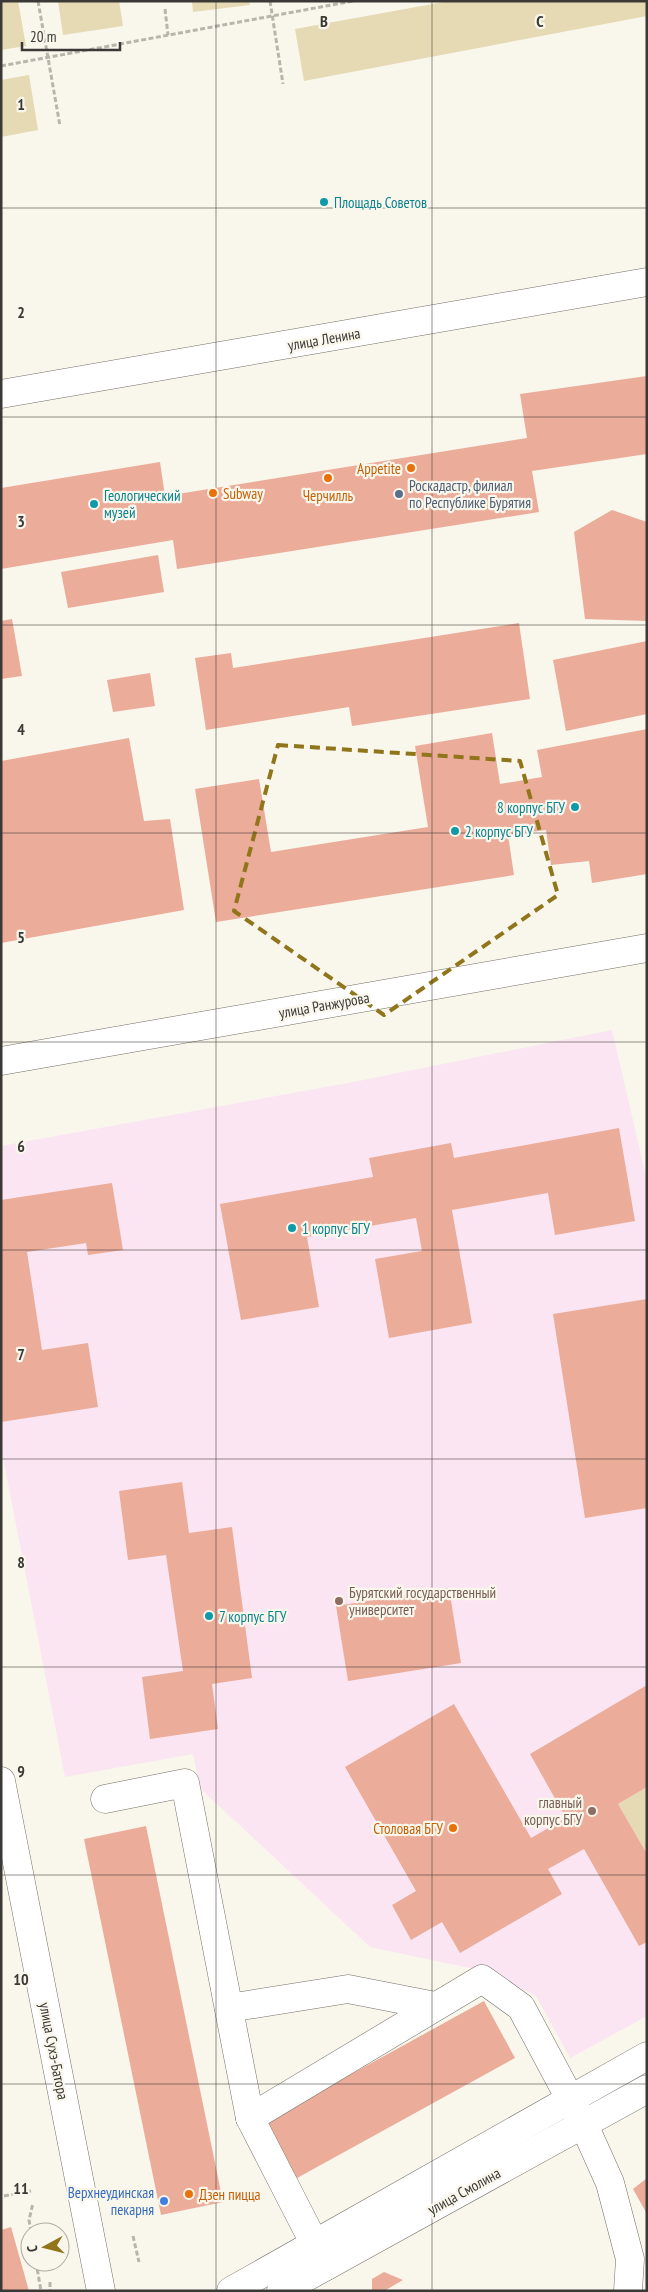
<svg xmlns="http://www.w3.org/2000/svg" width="648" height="2292" font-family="'PT Sans Narrow',sans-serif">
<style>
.education{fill:#fbe5f2}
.green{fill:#e6dab4}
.building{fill:#ebac9a}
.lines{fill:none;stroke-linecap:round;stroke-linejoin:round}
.minor-casing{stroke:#737067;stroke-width:29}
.major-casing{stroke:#737067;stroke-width:29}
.path{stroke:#b8b5ad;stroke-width:3;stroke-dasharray:5 2.5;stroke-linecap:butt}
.minor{stroke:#fff;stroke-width:28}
.major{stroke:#fff;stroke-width:28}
.marked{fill:none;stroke:#91751b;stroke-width:4;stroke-dasharray:10 6;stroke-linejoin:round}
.grid{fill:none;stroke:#3a3935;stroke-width:1;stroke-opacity:0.55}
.culture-dot{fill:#0f9aa8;stroke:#f9f6ec;stroke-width:2}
.food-dot{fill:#e8710a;stroke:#f9f6ec;stroke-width:2}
.service-dot{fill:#5c6f8a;stroke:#f9f6ec;stroke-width:2}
.education-dot{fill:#8d6e63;stroke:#f9f6ec;stroke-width:2}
.shop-dot{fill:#3f7fe0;stroke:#f9f6ec;stroke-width:2}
.labels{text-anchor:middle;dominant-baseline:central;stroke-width:4.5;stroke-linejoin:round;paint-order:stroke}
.culture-label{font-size:15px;fill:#0d838f;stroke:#f9f6ec;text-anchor:start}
.street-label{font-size:15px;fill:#3a3935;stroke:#f9f6ec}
.food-label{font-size:15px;fill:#c56008;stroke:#f9f6ec;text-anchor:end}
.service-label{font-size:15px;fill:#4e5e75;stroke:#f9f6ec;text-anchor:start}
.education-label{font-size:15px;fill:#785e54;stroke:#f9f6ec;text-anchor:start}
.shop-label{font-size:15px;fill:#366cbe;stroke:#f9f6ec;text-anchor:end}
.grid-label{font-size:16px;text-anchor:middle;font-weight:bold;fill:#3a3935;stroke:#f9f6ec;stroke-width:4.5;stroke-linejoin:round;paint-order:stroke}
</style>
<rect width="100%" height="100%" fill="#f9f6ec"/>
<polygon class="education" points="612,1030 647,1181 647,2016 570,2058 536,1996 493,1973 370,1947 200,1788 193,1754 65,1777 1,1447 1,1146 348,1083"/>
<g class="green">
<polygon points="1,1 18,1 26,46 1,50"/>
<polygon points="58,1 119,1 123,26 63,35"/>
<polygon points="192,1 249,1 250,5 193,12"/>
<polygon points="449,1 647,1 647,16 304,81 295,29"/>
<polygon points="29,75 38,130 1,137 1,80"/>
<polygon points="647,1787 647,1854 618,1804"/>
</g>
<g class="building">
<polygon points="647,376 647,454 532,471 539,512 177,569 173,540 1,569 1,488 160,462 165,496 527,438 520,394"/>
<polygon points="612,510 647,522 647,621 585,619 574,532"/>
<polygon points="158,555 164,592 68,608 61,572"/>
<polygon points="12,619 22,676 1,679 1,621"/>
<polygon points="519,623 530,699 352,726 349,707 206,730 195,658 231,653 233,668"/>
<polygon points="647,641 647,714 566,731 553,660"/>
<polygon points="150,673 155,706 113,712 107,680"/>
<polygon points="647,729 647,874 592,883 589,861 551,865 546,830 508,835 514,875 216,922 195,789 259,779 271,852 428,827 415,746 492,733 500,784 542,777 537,750"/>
<polygon points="129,738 144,821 170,819 184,910 1,943 1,761"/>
<polygon points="619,1128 635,1221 555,1235 548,1193 452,1210 472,1323 389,1338 375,1259 422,1251 416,1218 307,1237 319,1307 241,1320 220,1204 373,1177 369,1158 451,1143 454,1158"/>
<polygon points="112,1183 123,1250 88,1255 86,1243 27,1252 42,1350 88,1343 98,1407 1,1422 1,1200"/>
<polygon points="647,1299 647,1508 585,1518 553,1314"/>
<polygon points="182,1482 189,1533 232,1527 252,1678 212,1684 218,1729 150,1739 142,1677 183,1671 166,1555 128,1560 119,1491"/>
<polygon points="449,1588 461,1663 348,1681 336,1606"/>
<polygon points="647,1685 647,1787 618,1804 647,1854 647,1942 639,1946 584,1849 548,1869 562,1894 460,1953 442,1922 411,1940 392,1905 416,1891 345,1767 454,1704 531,1838 566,1818 530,1754"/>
<polygon points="146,1826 223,2202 161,2215 84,1839"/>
<polygon points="484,2001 515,2058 288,2183 257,2126"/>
<polygon points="647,2178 647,2214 633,2189"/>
<polygon points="11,2227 29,2291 1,2291 1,2230"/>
<polygon points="384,2272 403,2280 384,2291 372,2291 372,2279"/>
</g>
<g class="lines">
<defs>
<g id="minor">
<polyline points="1,394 647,282"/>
<polyline points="1,1061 647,948"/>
<polyline points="1,1781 101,2291"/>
<polyline points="105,1799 185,1783 250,2118 482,1979 521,2007 584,2125 610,2183 630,2259 628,2291"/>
<polyline points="229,2008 348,1989 435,2006"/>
<polyline points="250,2118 326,2266"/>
</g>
<g id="major">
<polyline points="231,2291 647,2056"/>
<polyline points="281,2291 647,2089"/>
</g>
</defs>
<use href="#minor" class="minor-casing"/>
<use href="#major" class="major-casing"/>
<g class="path">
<polyline points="38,1 60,126"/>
<polyline points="270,1 283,84"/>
<polyline points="165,9 168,35"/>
<polyline points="1,66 353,1"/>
<polyline points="4,2196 31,2191"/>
<polyline points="41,2226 42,2232"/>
<polyline points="31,2232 29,2220 33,2203"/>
<polyline points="133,2236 139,2262"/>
<polyline points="36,2262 41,2291"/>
<polyline points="50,2282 50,2291"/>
</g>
<use href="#minor" class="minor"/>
<use href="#major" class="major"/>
</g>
<path class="marked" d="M278,745L520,761L558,895L384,1015L234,911Z"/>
<path class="grid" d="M216,1V2291M432,1V2291M1,208H647M1,417H647M1,625H647M1,833H647M1,1042H647M1,1250H647M1,1459H647M1,1667H647M1,1875H647M1,2084H647"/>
<g class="culture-dot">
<circle cx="324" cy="202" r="5"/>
<circle cx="94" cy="504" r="5"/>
<circle cx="575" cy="807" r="5"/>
<circle cx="455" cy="831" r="5"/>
<circle cx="292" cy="1228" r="5"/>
<circle cx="209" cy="1616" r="5"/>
</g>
<g class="food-dot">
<circle cx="411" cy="468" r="5"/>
<circle cx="328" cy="478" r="5"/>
<circle cx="213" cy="493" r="5"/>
<circle cx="453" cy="1828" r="5"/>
<circle cx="189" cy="2194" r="5"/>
</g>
<circle class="service-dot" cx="399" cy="494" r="5"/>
<g class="education-dot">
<circle cx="339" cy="1601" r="5"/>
<circle cx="592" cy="1811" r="5"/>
</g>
<circle class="shop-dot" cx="164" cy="2201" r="5"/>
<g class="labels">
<g class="culture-label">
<text x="334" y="202">Площадь Советов</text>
<text x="104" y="495">Геологический<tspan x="104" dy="17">музей</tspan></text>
<text x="565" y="807" text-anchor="end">8 корпус БГУ</text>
<text x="465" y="831">2 корпус БГУ</text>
<text x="302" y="1228">1 корпус БГУ</text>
<text x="219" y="1616">7 корпус БГУ</text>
</g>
<g class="street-label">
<text transform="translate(324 339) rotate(-10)">улица Ленина</text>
<text transform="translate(324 1005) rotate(-10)">улица Ранжурова</text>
<text transform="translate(54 2051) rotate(79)">улица Сухэ-Батора</text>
<text transform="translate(464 2191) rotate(-29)">улица Смолина</text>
</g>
<g class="food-label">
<text x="401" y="468">Appetite</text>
<text x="223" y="493" text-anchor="start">Subway</text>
<text x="328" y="495" text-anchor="middle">Черчилль</text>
<text x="443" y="1828">Столовая БГУ</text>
<text x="199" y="2194" text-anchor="start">Дзен пицца</text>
</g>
<g class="service-label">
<text x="409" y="485">Роскадастр, филиал<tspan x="409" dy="17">по Республике Бурятия</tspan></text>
</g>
<g class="education-label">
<text x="349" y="1592">Бурятский государственный<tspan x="349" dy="17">университет</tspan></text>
<text x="582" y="1802" text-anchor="end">главный<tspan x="582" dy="17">корпус БГУ</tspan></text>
</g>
<g class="shop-label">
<text x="154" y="2192">Верхнеудинская<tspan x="154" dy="17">пекарня</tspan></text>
</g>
</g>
<g class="grid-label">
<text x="324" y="27">B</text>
<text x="540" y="27">C</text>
<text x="21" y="110">1</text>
<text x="21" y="318">2</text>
<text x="21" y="527">3</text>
<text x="21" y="735">4</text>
<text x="21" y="943">5</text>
<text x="21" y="1152">6</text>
<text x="21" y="1360">7</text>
<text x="21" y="1568">8</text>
<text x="21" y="1777">9</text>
<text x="21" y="1985">10</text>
<text x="21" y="2194">11</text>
</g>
<rect width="648" height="2292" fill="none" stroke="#3a3935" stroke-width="5"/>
<g transform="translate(45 2247) rotate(263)"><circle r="24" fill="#f9f6ec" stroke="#adaaa3"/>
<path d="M0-4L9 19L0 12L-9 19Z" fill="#91751b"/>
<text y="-8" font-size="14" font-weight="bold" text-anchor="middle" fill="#3a3935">С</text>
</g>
<path d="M22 42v8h98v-8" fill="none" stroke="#3a3935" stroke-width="2.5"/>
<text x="30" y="42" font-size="15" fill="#3a3935" stroke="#f9f6ec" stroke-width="4" paint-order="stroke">20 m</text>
</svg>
